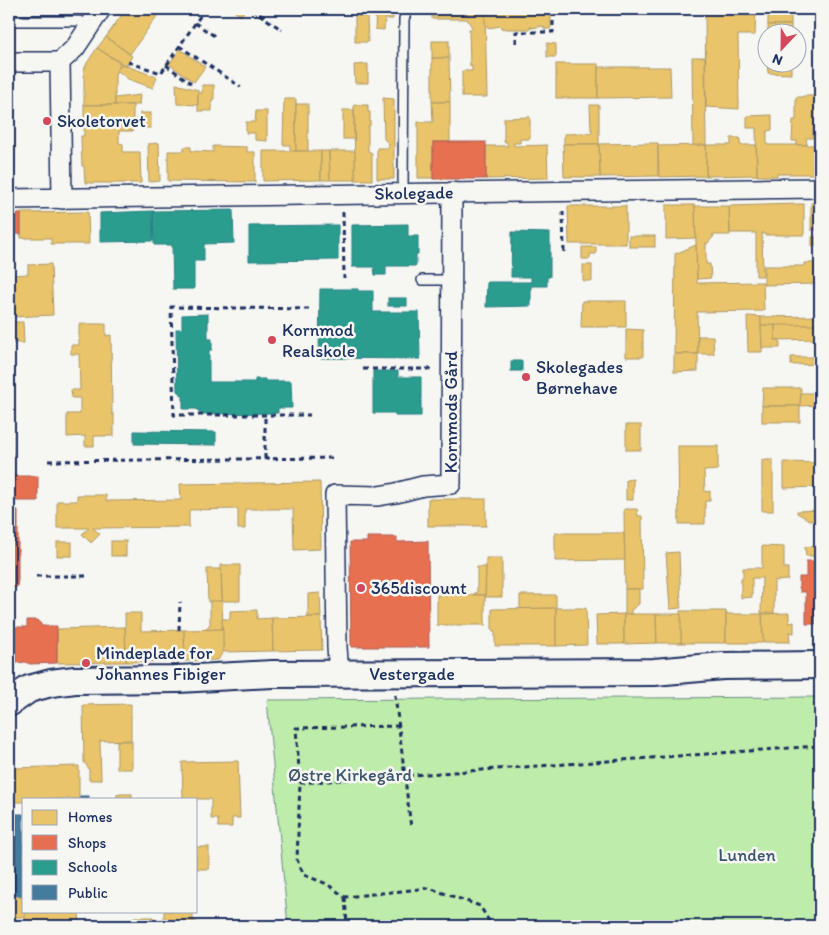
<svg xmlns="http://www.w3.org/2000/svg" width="829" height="935" font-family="Itim,sans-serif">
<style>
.green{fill:#beecaa;stroke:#6c8e84}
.homes{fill:#e9c46a;stroke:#ab9766}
.shops{fill:#e76f51;stroke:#aa5c55}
.schools{fill:#2a9d8f;stroke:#267c80}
.public{fill:#457b9d;stroke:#38648a}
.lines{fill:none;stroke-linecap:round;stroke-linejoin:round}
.lane-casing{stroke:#1b2f5e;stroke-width:12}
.street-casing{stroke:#1b2f5e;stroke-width:22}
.secondary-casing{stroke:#1b2f5e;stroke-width:30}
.path{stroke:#1b2f5e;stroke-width:3;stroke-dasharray:5 4;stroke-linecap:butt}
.lane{stroke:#f6f6f2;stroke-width:9}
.street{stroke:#f6f6f2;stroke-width:19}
.secondary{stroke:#f6f6f2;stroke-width:26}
.poi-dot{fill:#d1495b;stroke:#f6f6f2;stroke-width:2}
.labels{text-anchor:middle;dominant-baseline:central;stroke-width:5;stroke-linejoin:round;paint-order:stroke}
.poi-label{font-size:18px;fill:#1b2f5e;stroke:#f6f6f2;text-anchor:start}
.street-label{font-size:18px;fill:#1b2f5e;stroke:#f6f6f2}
.park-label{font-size:18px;fill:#3c556d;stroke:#f6f6f2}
</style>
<rect width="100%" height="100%" fill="#f6f6f2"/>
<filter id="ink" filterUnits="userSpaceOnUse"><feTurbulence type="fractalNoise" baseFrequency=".02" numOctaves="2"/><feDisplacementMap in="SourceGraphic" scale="10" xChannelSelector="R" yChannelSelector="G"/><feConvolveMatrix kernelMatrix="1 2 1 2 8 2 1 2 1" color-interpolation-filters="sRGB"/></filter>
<g filter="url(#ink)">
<polygon class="green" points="820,697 820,926 288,926 267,700"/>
<g class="homes">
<polygon points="126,9 162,9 130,54 106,37"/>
<polygon points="231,9 245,9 241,16"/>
<polygon points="376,9 393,9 393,19 385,19 384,30 375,29"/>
<polygon points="432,9 485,9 487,97 462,97 462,71 472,71 472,65 470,66 469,29 473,29 467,19 432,19"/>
<polygon points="485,9 551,9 551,27 550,29 544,29 544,26 531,28 531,26 530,29 507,29 501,28 501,26 488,28 488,26 485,26"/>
<polygon points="705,9 756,9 755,35 738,35 739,109 706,107"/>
<rect x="768" y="9" width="23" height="16"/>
<polygon points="355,16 367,16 368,42 355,42"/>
<rect x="768" y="25" width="23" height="7"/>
<polygon points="106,37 132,56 126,66 97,48"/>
<rect x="432" y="41" width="17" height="17"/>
<polygon points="547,43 556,44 556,57 547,57"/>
<polygon points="97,48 121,64 115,74 115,105 84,105 84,70 87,63"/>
<polygon points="180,49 205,67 194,82 169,64"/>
<polygon points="692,57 705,57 706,145 693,146"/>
<polygon points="432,58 449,58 450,102 432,102"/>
<polygon points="767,62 791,62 791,74 768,73"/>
<polygon points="121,64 157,77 153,88 128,79 117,70"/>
<polygon points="368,64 368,83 355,83 354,65"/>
<rect x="556" y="64" width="42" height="34"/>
<polygon points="598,67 670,67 671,97 598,98"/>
<polygon points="176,84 198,90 198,105 177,104"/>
<polygon points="202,85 214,85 214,99 212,99 212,111 198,111 198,93 202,93"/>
<polygon points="140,95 139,105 115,105 115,98"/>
<polygon points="803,96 820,96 820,129 813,128 813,138 806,138 807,145 797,145 797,141 792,141 793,120 796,120 796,97 803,97"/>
<polygon points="383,98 394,99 394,179 377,179 377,148 388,148 389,144 384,139"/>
<polygon points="284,99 296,99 296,151 290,151 290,145 283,145"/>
<polygon points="432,102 450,102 450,142 433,142 433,178 418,178 418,122 433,122"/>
<rect x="296" y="104" width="12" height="47"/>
<polygon points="84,105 133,105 133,131 119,131 119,143 123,144 123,152 140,152 141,183 85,183 84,166 82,166 81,136 84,136"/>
<polygon points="354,105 368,105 368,112 370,112 370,126 368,126 368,151 372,153 372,180 355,180"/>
<polygon points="590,105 599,105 599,144 564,144 564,134 592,133 592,130 591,130"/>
<rect x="343" y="110" width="11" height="29"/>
<polygon points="256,111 267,111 267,141 255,140 255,133 246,133 246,122 255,122"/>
<rect x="140" y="113" width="11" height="15"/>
<polygon points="772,115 772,130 767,131 767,145 820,145 820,174 777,174 777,176 757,176 756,128 747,128 747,116"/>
<polygon points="530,117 530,139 520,139 520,143 514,143 514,146 547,145 548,178 486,179 486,146 508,146 506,141 504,142 504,118"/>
<polygon points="731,138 740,138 740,145 756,145 757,175 706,176 706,145 731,145"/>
<polygon points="159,143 160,181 149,182 148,144"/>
<polygon points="654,143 658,143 658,176 600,177 599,144"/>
<polygon points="563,144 599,144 600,177 564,177"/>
<polygon points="706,145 706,176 659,177 658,146"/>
<polygon points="213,146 247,147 247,152 255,152 255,182 168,181 168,151 184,151 184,147 191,147 191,151 213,152"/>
<polygon points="263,151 321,151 321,180 263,181"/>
<polygon points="321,151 329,151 330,180 321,180"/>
<polygon points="329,151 355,151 355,180 330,180"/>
<rect x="811" y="203" width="9" height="27"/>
<polygon points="798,204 804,204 804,235 764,235 764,233 762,233 763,276 756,276 756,233 730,233 729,206"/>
<polygon points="666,205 695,205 696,238 666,239"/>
<polygon points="568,206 626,206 626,244 569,244"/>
<polygon points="695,206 729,206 730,235 712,235 714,236 707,244 706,243 706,264 710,264 711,278 697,279"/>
<polygon points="88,212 89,244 51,244 51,238 21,238 21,213"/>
<rect x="629" y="236" width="26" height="11"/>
<rect x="812" y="237" width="8" height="9"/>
<polygon points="696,245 697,283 763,282 764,311 697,312 698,354 674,354 675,254"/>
<polygon points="582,247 596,247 596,254 590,254 590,259 582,259"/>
<polygon points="9,253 12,253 13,275 28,274 28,265 51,264 53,315 12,317 12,322 23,322 24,343 12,343 13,453 9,453"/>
<polygon points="804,263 816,263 816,284 764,285 764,266 804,266"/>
<rect x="583" y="265" width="9" height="16"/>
<polygon points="582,301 626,301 626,327 581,327"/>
<polygon points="747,316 761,317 762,352 748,352"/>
<polygon points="820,316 820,325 761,326 761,317"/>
<polygon points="79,324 106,324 106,336 111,335 112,414 114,414 114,436 94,436 94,446 85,446 85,436 67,437 67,414 80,414 80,398 72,398 71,390 80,390 79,354 71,354 71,345 79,345"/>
<polygon points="775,325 820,325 820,339 775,340"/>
<polygon points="775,325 775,340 780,340 780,348 762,348 761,326"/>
<polygon points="626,329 643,330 643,357 626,357"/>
<polygon points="698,336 713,336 714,354 698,354"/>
<polygon points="674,354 698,354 698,371 674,372"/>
<polygon points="791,357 820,357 820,364 791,365"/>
<polygon points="763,388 801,388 800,406 762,406"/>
<polygon points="801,393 820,393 820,405 800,406"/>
<rect x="762" y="406" width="38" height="16"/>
<rect x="626" y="425" width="15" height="25"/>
<polygon points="678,446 718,446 718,470 704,471 705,492 710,491 710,501 705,501 705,524 679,524"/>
<rect x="762" y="460" width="11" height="51"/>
<polygon points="784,462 820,463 820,487 784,488"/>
<polygon points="633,479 633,500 626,500 626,480"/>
<polygon points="320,482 321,549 294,550 293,509 245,509 245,529 238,529 238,509 189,510 189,527 93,528 100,534 91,543 82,534 89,528 57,528 57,501 77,501 77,495 106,495 106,501 181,500 180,484"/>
<rect x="428" y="499" width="58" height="27"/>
<polygon points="624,509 637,509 638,516 642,516 643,589 625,589"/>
<polygon points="820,510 820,521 811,521 797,513 797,511"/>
<polygon points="555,533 624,533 625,560 555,561"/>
<rect x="111" y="541" width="15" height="15"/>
<rect x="57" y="542" width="15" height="14"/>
<polygon points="762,546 784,547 784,568 788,568 788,580 774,581 774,613 761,613 762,578 752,578 752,597 741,598 741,578 743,578 743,568 762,568"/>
<polygon points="820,546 820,556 806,556 805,547"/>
<polygon points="679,552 681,608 670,609 666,553"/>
<polygon points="486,558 502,558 502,597 485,597"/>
<polygon points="221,565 240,565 240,601 222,601"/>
<polygon points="477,567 486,567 485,595 472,595 477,592"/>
<polygon points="207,569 221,569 222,601 208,602"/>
<polygon points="625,589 639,589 639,604 631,610 631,614 625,614"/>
<polygon points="320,593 321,617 308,617 308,594"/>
<rect x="437" y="595" width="48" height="30"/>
<polygon points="520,595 556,595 556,608 520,609"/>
<polygon points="210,601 222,601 223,629 205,630 210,624"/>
<polygon points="556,608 556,646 495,646 495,631 492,631 492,609"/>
<polygon points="556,608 586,608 587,645 556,646"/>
<polygon points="257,610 257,619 272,618 273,651 223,652 222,619 230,619 230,611"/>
<polygon points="680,611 726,611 726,643 681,643"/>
<polygon points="125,613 141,613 141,631 184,630 185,661 126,662"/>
<polygon points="789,613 789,623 794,622 794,633 789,632 790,642 763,642 762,614"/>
<polygon points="624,614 624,644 597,644 596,615"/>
<polygon points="624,614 656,614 657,643 624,644"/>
<polygon points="656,614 681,614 681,643 657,643"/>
<polygon points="726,614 762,614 763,643 726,643"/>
<polygon points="321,617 322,650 273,651 272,618"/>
<polygon points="125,627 126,662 57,663 57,629"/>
<polygon points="223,629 223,652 218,660 185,661 184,630"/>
<polygon points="131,704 131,740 100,741 101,780 89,780 89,769 84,762 83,705"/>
<rect x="117" y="741" width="15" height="28"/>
<polygon points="238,761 240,818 232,818 232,827 218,827 218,819 211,819 211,799 183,799 182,762"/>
<polygon points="79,766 79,799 24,799 24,802 14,802 13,768"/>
<rect x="117" y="794" width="15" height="5"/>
<rect x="196" y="847" width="13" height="22"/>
<polygon points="9,897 24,897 24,911 33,912 25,912 25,917 9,917"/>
<polygon points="164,911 193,911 193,922 197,922 197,926 134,926 134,917 153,917 153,921 164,921"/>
<polygon points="25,912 79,912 80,926 25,926"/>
</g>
<g class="shops">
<rect x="433" y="142" width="53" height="37"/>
<polygon points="9,213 21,214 21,234 13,234 12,253 9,253"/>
<polygon points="9,453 13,453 14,476 38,476 38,501 14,501 14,510 18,510 18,580 17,587 11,587 11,627 27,627 27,620 38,620 42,626 57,626 57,663 30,664 25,662 9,664"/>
<polygon points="367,537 397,537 397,542 428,541 429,647 351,647 350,542 367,542"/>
<polygon points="806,561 817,561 817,574 820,574 820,622 818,624 806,624 806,592 800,592 800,588 799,588 799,577 806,577"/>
</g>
<g class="schools">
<polygon points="233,210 234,243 204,244 204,261 194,261 194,289 173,289 172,245 154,245 153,211"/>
<polygon points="153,211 153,241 100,242 100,213"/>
<polygon points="408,224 408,236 418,236 418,254 416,254 416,266 386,266 386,275 375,275 374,267 352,267 352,225"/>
<polygon points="338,225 338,260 249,261 249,226"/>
<polygon points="512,232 550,233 550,277 547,277 547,286 531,286 531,306 486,307 487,282 531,282 531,277 511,277"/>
<polygon points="320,289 358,289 358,291 373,291 373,312 419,312 420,359 319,358"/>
<rect x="388" y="298" width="19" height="8"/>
<polygon points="208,314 208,339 212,339 212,350 209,350 209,382 255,382 255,379 265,379 265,381 291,381 292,408 278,408 278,413 202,414 196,409 183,409 183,396 177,391 176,329 182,329 182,315"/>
<rect x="511" y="361" width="11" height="10"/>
<polygon points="373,371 398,371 398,377 421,377 421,416 395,416 395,413 373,413"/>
<polygon points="134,431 216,432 216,445 134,444"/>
</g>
<g class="public">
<rect x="80" y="796" width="9" height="3"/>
<polygon points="9,805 15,805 15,814 23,814 24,895 10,896"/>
</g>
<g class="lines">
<defs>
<g id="lane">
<polyline points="9,21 79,21 89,25"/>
<polyline points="403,193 404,19 408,9"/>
<polyline points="422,280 451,280"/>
</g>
<g id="street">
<polyline points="9,62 60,62"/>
<polyline points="9,199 820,188"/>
<polyline points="62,199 60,62 75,48 101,9"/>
<polyline points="339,675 337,647 335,495 378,496 396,493 423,486 451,484 452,192"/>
</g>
<polyline id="secondary" points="9,703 29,689 51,683 75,680 178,679 273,674 654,672 723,666 820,665"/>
</defs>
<use href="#lane" class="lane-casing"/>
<use href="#street" class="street-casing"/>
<use href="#secondary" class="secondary-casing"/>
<g class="path">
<polyline points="252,9 282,30"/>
<polyline points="577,9 577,18"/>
<polyline points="195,23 216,37"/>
<polyline points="516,43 516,32 553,32 553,9"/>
<polyline points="179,46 241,87"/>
<polyline points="128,62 161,73 205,9"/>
<polyline points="166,65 191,83"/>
<polyline points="563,211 564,253"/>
<polyline points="343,212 344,278"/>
<polyline points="309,309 171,307 174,415 310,415"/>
<polyline points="363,369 434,369"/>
<polyline points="265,459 265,415"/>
<polyline points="48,461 335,458"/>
<polyline points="36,576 89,576"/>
<polyline points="179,630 180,602"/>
<polyline points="395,695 411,828"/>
<polyline points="399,726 296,728 300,783 297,860 304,875 327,884 345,897 429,888 480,906 492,926"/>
<polyline points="300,783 818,746 815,701 818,689"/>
<polyline points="345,897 347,926"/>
</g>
<use href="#lane" class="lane"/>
<use href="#street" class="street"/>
<use href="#secondary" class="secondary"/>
</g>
</g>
<g class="poi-dot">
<circle cx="47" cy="121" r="5"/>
<circle cx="272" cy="340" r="5"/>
<circle cx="526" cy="377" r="5"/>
<circle cx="361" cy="588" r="5"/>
<circle cx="86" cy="663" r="5"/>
</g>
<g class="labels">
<g class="poi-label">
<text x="57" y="121">Skoletorvet</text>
<text x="282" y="330">Kornmod<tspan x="282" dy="21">Realskole</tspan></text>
<text x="536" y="367">Skolegades<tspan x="536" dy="21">Børnehave</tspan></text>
<text x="371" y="588">365discount</text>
<text x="96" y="653">Mindeplade for<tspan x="96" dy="21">Johannes Fibiger</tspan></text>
</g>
<g class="street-label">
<text transform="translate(414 193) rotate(-1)">Skolegade</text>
<text transform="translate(451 412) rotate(-90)">Kornmods Gård</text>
<text x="412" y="674">Vestergade</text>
</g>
<g class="park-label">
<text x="350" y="775">Østre Kirkegård</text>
<text x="747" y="855">Lunden</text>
</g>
</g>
<rect width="829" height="935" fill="none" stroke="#f6f6f2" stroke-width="30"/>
<rect x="15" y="15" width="799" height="905" fill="none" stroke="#1b2f5e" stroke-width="2" filter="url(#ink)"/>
<rect x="22" y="798" width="175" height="115" fill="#f6f6f2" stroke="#9ea6b7"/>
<rect x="32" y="810" width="25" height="15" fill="#e9c46a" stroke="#9ea6b7"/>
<text x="68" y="822" font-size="15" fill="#1b2f5e">Homes</text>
<rect x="32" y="835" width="25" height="15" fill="#e76f51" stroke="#9ea6b7"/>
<text x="68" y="848" font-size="15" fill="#1b2f5e">Shops</text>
<rect x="32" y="860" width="25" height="15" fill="#2a9d8f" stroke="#9ea6b7"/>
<text x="68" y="872" font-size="15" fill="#1b2f5e">Schools</text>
<rect x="32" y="885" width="25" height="15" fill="#457b9d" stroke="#9ea6b7"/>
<text x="68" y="898" font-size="15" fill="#1b2f5e">Public</text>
<g transform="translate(782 48) rotate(202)"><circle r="24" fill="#f6f6f2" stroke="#9ea6b7"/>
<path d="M0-4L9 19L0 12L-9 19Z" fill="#d1495b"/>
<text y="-8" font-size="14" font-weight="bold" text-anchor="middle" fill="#1b2f5e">N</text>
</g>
</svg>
